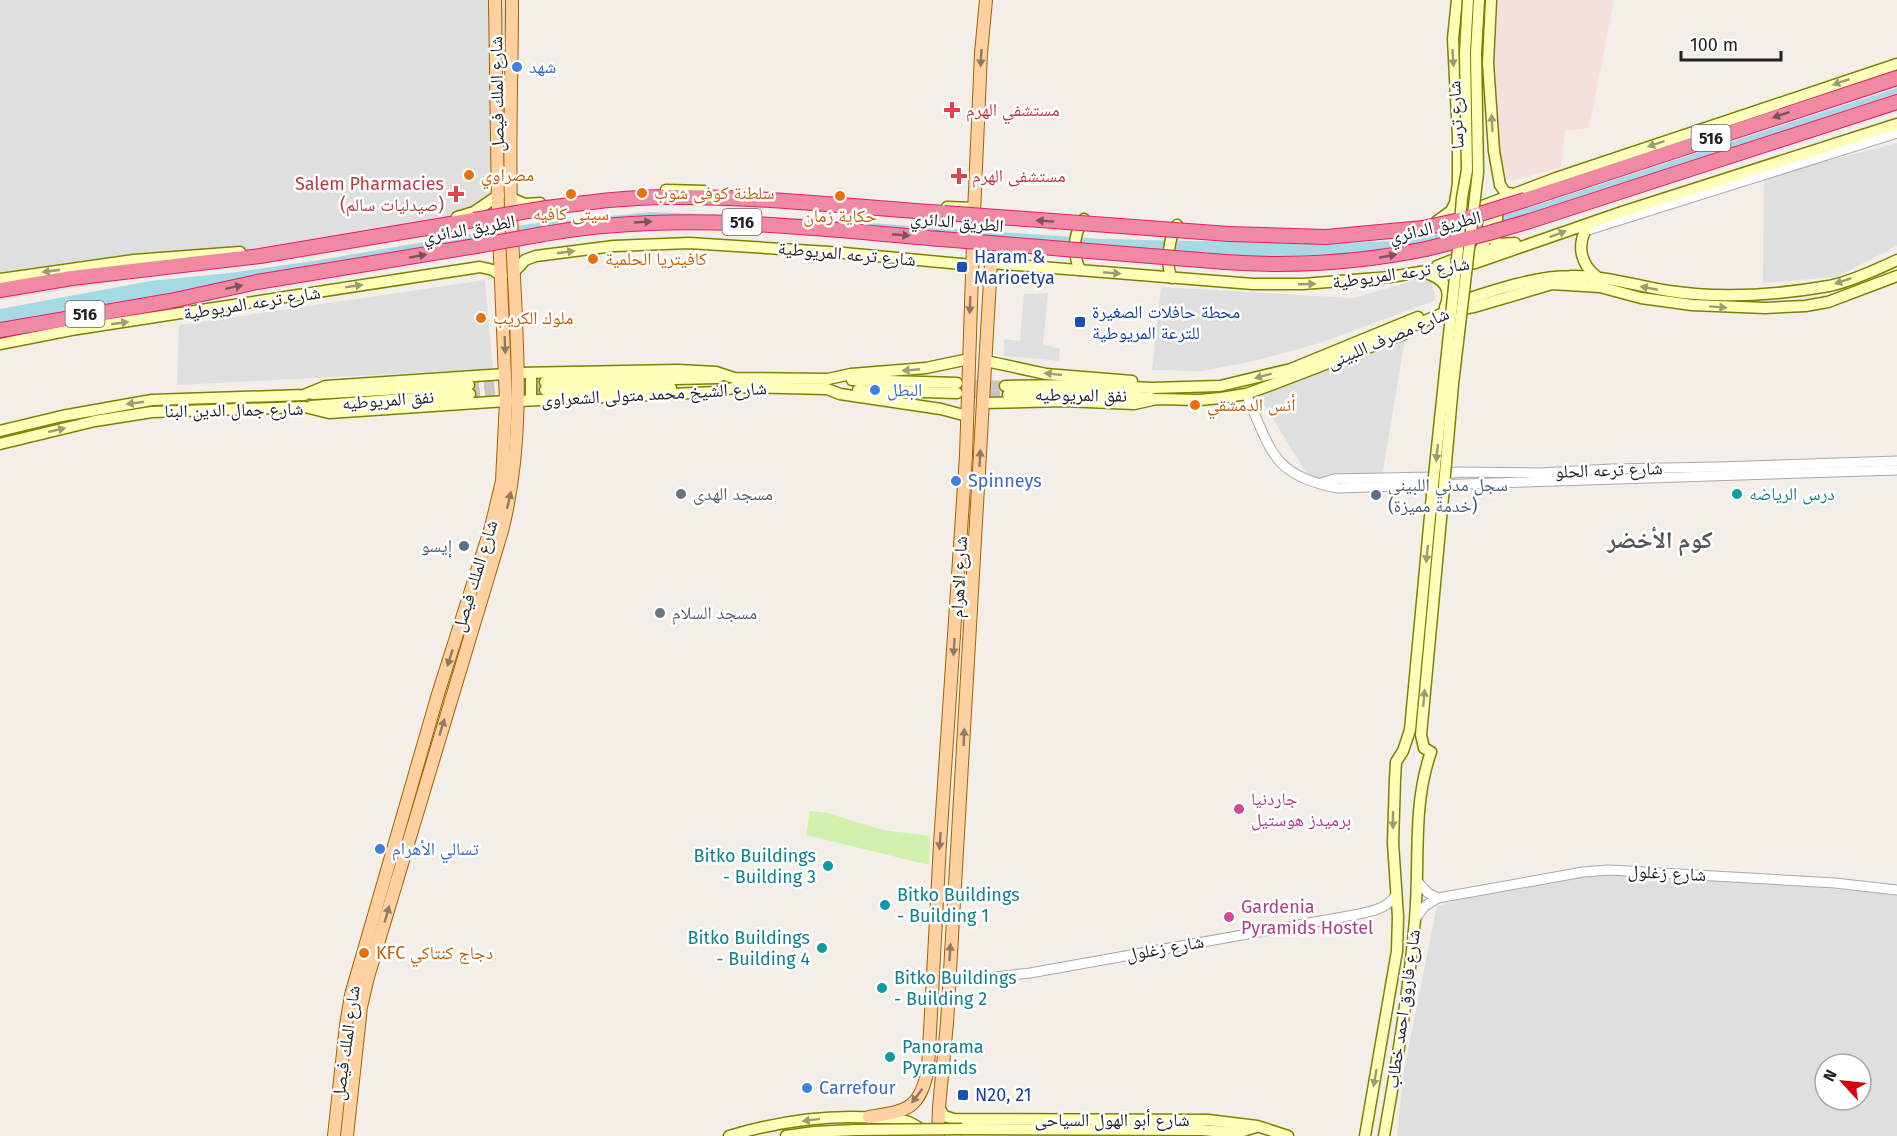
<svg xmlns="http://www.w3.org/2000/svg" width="1897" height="1136" font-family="'Fira Sans','Noto Naskh Arabic',sans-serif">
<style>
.residential{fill:#e0dfdf;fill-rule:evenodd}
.military{fill:#f5e1db}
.grass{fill:#d1f0ab}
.water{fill:#a5d9e4}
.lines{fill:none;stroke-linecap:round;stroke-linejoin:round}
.secondary-tunnel{stroke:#c9c6c0;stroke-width:10;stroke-dasharray:10 5;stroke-linecap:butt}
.tertiary-casing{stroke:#a9a9a9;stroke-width:11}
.secondary-casing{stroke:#7b8200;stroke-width:13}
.primary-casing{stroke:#a06200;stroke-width:14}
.motorway-casing{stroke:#ec1a6d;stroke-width:16}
.tertiary{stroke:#fff;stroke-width:9}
.secondary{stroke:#ffffba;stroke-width:10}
.primary{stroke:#ffd1a1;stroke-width:12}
.motorway{stroke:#f08aa2;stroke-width:14}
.secondary-bridge-casing{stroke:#7b8200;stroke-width:13;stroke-linecap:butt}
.motorway-bridge-casing{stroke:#ec1a6d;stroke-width:16;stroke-linecap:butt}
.secondary-bridge{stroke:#ffffba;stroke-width:10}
.motorway-bridge{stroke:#f08aa2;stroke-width:14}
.oneway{fill:#907a62}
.oneway2{fill:#9c9c76}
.oneway3{fill:#7f515c}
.shop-dot{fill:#3f7fe0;stroke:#fff;stroke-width:2}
.health-dot{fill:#e0444e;stroke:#fff;stroke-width:2}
.food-dot{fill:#e8710a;stroke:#fff;stroke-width:2}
.transit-dot{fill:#1a4fb4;stroke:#fff;stroke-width:2}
.worship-dot{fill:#6b7280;stroke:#fff;stroke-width:2}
.culture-dot{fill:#0f9aa8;stroke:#fff;stroke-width:2}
.service-dot{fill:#5c6f8a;stroke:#fff;stroke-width:2}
.hotel-dot{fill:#d1479c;stroke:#fff;stroke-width:2}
.labels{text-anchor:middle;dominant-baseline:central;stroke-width:5;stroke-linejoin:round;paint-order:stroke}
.shield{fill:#fff;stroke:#646464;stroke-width:1.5}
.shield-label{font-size:16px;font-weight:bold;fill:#222}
.shop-label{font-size:18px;fill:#366cbe;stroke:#fff;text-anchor:start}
.street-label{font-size:18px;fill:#222;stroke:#fff}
.health-label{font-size:18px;fill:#be3a42;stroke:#fff;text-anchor:start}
.food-label{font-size:18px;fill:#c56008;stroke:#fff;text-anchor:start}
.transit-label{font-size:18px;fill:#164399;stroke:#fff;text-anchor:start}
.service-label{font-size:18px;fill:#4e5e75;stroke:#fff;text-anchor:start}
.worship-label{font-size:18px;fill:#5b616d;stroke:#fff;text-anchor:start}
.culture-label{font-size:18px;fill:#0d838f;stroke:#fff;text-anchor:start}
.hotel-label{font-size:18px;fill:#b23c85;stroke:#fff;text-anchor:start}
.district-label{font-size:24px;font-weight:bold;fill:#555;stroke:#fff}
</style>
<rect width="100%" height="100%" fill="#f3efe8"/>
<g class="residential">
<polygon points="0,0 508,0 495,221 0,300"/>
<polygon points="1897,143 1897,246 1836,277 1763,283 1764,177"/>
<polygon points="1430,276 1436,300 1320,343 1254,361 1202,371 1152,370 1161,287 1353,298"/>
<polygon points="485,280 493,369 177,385 179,325"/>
<polygon points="1048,293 1043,344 1060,349 1059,361 1004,356 1004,339 1020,341 1024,294"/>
<polygon points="1405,339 1382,477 1310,479 1257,393"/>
<path d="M1576,869L1897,894V1136H1397L1404,1069L1437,906ZM1825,1064H1861V1100H1825Z"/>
</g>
<polygon class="military" points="1494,0 1614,0 1589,128 1565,131 1561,167 1510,181 1506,176 1495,137 1490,67"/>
<polygon class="grass" points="810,811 827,813 883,830 930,836 929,865 806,835"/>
<polygon class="water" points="1897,88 1897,107 1360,264 647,224 239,288 81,307 0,325 0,309 150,281 229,273 314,261 529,224 651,212 796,218 1102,239 1323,244 1392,241 1464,226 1537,205"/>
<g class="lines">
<g class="secondary-tunnel">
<polyline points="960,384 1005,386"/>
<polyline points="469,385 545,382"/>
<polyline points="960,393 1004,396"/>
<polyline points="470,394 545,390"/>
</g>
<defs>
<g id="tertiary">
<polyline points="1585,231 1897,133"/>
<path d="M1246,394C1271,449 1271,476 1338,488L1897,470"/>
<polyline points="1321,483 1334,479 1430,477 1458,472 1540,473 1611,469 1717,467 1897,461"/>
<polyline points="1417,881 1428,893 1438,898"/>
<polyline points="1415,919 1425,906 1438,898 1583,872 1609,870 1835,883 1897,890"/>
<path d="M949,982L1030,973L1343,917C1362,913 1385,912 1396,895"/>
</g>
<g id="secondary">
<polyline points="1491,0 1488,63 1494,151 1500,185 1505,192 1513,194"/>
<polyline points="666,190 704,191"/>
<polyline points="511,198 525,204 540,203"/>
<polyline points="1498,206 1495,242 1498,244 1515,243"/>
<polyline points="947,207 974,208"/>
<polyline points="1469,211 1556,178 1897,64"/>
<polyline points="457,217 474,212 499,195"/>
<polyline points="1437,221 1451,211 1455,203 1458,183 1458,137 1453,39 1457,0"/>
<path d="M1585,231C1577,248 1582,265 1596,276"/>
<polyline points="1478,254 1485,241 1492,207"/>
<polyline points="991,263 1253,284 1303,284 1390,277 1475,263 1622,212 1897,124"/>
<polyline points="1437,266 1455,259 1496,248"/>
<path d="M1080,270C1072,252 1073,235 1084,219"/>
<polyline points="514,272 525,260 536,256 614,246 689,243 844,253 972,265"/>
<path d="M1426,273C1442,278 1453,288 1445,307"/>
<path d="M1172,278C1165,265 1169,237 1177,225"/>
<polyline points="0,279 134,260 240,252"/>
<path d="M1455,303C1489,292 1534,276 1570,276C1604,275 1636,286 1669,291C1721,299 1777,295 1829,286C1852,281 1876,270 1897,260"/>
<polyline points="0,344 71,330 480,267 493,270 502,276"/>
<polyline points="986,361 1046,374 1132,381"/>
<polyline points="518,373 678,370 716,372 734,378 828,379 851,374 926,368 969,359"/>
<polyline points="531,373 531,400"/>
<polyline points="852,380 957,383"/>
<polyline points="545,382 718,378"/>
<polyline points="1005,386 1082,385 1152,388 1220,386 1291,369 1418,317"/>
<polyline points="545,390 671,388"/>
<polyline points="858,390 957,393"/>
<polyline points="313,394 469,385"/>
<polyline points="1008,395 1081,392 1151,398"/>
<polyline points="518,401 716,392 737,387 827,389 840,394 941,409 967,416"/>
<polyline points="983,403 1064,401 1134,404 1157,399 1199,400 1221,398 1246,394 1271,385 1404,334 1412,326 1449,311 1474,307 1552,284 1600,287 1641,298 1692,305 1765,308 1805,306 1828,302 1897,276"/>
<polyline points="311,406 470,394"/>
<polyline points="0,431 62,416 152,400 304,395 326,386 505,374"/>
<polyline points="0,444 95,421 152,412 305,407 329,413 506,401"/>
<polyline points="939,1107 944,1116 954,1119 1208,1120 1257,1126 1288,1136"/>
<polyline points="962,1129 1202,1130 1237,1133 1256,1127"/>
<path d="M729,1136C776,1122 828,1114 877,1118C887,1118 897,1118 905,1121C914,1123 922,1130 929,1136"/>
<polyline points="786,1136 814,1132 855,1130"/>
<polyline points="1365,1136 1397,951 1398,917 1393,843 1395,779 1396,762 1403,751 1410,730 1432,495"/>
<path d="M1384,1136C1397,1064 1409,992 1415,919C1420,863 1412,805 1431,752L1424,748L1421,735L1443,497"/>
</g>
<g id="primary">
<path d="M869,1117C906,1111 920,1110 928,1069L940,844L966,456L974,213L981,53L986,0"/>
<polyline points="334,1136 346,1025 351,995 438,694 491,527 502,481 506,401 498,210 495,0"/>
<path d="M347,1136L361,1007L368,977L502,531C529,425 514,317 511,209C509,140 512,70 512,0"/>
<polyline points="938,1136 939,1107 947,1023 991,263"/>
</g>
<g id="motorway">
<polyline points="1525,200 1897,78"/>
<path d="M546,208C590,202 634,196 679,197C767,197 856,207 944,213"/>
<polyline points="1530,221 1897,102"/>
<path d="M544,234C676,210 808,228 941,239"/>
<polyline points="1229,234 1326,237 1423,228"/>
<path d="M1225,262C1294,267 1358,263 1426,249"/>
<polyline points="0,290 72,278 260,256 474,220"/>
<polyline points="0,330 170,301 257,282 476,246"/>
</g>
</defs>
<use href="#tertiary" class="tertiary-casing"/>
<use href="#secondary" class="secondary-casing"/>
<use href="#primary" class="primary-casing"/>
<use href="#motorway" class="motorway-casing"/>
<use href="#tertiary" class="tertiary"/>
<use href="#secondary" class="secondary"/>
<use href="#primary" class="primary"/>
<use href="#motorway" class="motorway"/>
<defs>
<g id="secondary-bridge">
<polyline points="1432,495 1458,249 1462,198 1467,170 1465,53 1468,0"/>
<polyline points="1443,497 1453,384 1478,172 1476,53 1479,0"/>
<polyline points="855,1130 962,1129"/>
</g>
<g id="motorway-bridge">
<polyline points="944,213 1229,234"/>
<polyline points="474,220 546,208"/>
<polyline points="1423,228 1464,219 1525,200"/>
<polyline points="941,239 1225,262"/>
<polyline points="476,246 544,234"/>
<polyline points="1426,249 1489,233 1530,221"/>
</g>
</defs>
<use href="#secondary-bridge" class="secondary-bridge-casing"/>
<use href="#motorway-bridge" class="motorway-bridge-casing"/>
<use href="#secondary-bridge" class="secondary-bridge"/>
<use href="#motorway-bridge" class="motorway-bridge"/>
</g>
<defs><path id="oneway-solid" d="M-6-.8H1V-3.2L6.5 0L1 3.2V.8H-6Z" transform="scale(1.5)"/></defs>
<g class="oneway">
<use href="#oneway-solid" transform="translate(981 58) rotate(93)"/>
<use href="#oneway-solid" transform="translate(970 305) rotate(92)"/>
<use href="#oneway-solid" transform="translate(505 345) rotate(88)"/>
<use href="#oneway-solid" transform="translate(980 458) rotate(-87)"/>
<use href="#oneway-solid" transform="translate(509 500) rotate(-77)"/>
<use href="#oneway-solid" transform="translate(954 647) rotate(94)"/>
<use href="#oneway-solid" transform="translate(450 658) rotate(108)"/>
<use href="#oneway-solid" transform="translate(442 727) rotate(-73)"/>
<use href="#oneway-solid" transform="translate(964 737) rotate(-87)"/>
<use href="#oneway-solid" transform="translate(940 841) rotate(94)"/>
<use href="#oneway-solid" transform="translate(387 914) rotate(-74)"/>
<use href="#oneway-solid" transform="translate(950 952) rotate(-87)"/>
<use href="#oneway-solid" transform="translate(917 1096) rotate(127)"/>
</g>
<g class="oneway2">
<use href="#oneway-solid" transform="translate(1453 58) rotate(87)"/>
<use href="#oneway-solid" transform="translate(1841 82) rotate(161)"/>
<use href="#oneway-solid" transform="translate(1492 123) rotate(-93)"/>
<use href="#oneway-solid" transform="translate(1656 144) rotate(162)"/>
<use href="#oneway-solid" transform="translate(1558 234) rotate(-21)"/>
<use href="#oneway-solid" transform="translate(566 252) rotate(-8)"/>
<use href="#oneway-solid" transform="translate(51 271) rotate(172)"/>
<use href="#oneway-solid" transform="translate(1112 273) rotate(5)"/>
<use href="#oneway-solid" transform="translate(1843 281) rotate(162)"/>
<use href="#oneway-solid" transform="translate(1307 284) rotate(-2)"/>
<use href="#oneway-solid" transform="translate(354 286) rotate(-9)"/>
<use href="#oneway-solid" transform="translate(1649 288) rotate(-169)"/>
<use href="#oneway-solid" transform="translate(1718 307) rotate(4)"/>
<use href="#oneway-solid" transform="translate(120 323) rotate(-8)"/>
<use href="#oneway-solid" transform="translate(911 370) rotate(175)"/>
<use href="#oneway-solid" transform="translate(1053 374) rotate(-174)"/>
<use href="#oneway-solid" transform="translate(1263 376) rotate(165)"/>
<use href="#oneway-solid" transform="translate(135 403) rotate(172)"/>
<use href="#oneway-solid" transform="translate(57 430) rotate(-13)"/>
<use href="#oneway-solid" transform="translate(1437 453) rotate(96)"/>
<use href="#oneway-solid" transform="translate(1427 554) rotate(96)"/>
<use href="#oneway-solid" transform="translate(1424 698) rotate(-85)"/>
<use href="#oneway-solid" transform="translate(1393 820) rotate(90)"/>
<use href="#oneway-solid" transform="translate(1375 1078) rotate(100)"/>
<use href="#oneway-solid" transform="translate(811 1120) rotate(173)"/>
</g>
<g class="oneway3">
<use href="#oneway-solid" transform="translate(1781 115) rotate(162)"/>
<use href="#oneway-solid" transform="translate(1045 221) rotate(-176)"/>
<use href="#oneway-solid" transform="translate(643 222) rotate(-3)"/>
<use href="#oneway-solid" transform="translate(901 235) rotate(5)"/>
<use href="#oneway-solid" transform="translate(418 256) rotate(-10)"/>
<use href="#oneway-solid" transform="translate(1388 256) rotate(-10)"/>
<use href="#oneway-solid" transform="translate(234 287) rotate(-12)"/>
</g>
<g class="shop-dot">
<circle cx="517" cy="67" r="6"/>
<circle cx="875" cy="390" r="6"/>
<circle cx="956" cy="481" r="6"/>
<circle cx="380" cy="849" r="6"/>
<circle cx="807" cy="1088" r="6"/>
</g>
<g class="health-dot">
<path d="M949 101h6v6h6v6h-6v6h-6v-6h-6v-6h6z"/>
<path d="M956 167h6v6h6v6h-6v6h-6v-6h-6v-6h6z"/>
<path d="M453 185h6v6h6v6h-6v6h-6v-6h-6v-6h6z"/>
</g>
<g class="food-dot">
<circle cx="469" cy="175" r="6"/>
<circle cx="642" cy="193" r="6"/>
<circle cx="571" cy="194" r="6"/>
<circle cx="840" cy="196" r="6"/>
<circle cx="593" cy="259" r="6"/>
<circle cx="481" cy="318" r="6"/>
<circle cx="1195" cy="405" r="6"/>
<circle cx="364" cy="953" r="6"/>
</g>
<g class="transit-dot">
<rect x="956" y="261" width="12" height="12" rx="3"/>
<rect x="1074" y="316" width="12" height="12" rx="3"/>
<rect x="957" y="1089" width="12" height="12" rx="3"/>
</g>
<g class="worship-dot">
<circle cx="681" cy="494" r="6"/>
<circle cx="660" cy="613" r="6"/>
</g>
<g class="culture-dot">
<circle cx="1737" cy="494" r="6"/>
<circle cx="828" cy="866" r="6"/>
<circle cx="885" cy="905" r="6"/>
<circle cx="822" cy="948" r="6"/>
<circle cx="882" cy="988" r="6"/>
<circle cx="890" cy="1057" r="6"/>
</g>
<g class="service-dot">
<circle cx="1376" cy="495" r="6"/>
<circle cx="464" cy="546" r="6"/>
</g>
<g class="hotel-dot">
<circle cx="1239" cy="809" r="6"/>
<circle cx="1229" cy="917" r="6"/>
</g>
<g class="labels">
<g class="shield">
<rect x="1691.5" y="125" width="39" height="26" rx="4.5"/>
<rect x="722.5" y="209" width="39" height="26" rx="4.5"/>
<rect x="65.5" y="301" width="39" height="26" rx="4.5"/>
</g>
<g class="shield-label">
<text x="1711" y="138">516</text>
<text x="742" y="222">516</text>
<text x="85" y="314">516</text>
</g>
<g class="shop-label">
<text x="529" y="67">شهد</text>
<text x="887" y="390">البطل</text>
<text x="968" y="481">Spinneys</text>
<text x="392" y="849">تسالي الأهرام</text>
<text x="819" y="1088">Carrefour</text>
</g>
<g class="street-label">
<text transform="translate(497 94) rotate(-91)">شارع الملك فيصل</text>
<text transform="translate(1456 115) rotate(-93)">شارع ترسا</text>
<text transform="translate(957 222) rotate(5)">الطريق الدائري</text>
<text transform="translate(1435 227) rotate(-13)">الطريق الدائري</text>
<text transform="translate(469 229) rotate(-10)">الطريق الدائري</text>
<text transform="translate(847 254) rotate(5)">شارع ترعه المريوطية</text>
<text transform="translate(1401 273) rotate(-8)">شارع ترعه المريوطية</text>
<text transform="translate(252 303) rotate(-9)">شارع ترعه المريوطية</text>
<text transform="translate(1388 338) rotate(-23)">شارع مصرف اللبينى</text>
<text transform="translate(654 394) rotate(-3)">شارع الشيخ محمد متولى الشعراوى</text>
<text transform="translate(1081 395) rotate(1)">نفق المريوطيه</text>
<text transform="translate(388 400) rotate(-4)">نفق المريوطيه</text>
<text transform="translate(234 410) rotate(-1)">شارع جمال الدين البنا</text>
<text transform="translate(1609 470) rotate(-2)">شارع ترعه الحلو</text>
<text transform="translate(475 576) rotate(-73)">شارع الملك فيصل</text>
<text transform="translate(959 577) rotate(-87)">شارع الاهرام</text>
<text transform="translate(1667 873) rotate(3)">شارع زغلول</text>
<text transform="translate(1165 948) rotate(-10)">شارع زغلول</text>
<text transform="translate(1403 1009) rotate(-82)">شارع فاروق احمد خطاب</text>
<text transform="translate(346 1043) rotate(-82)">شارع الملك فيصل</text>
<text x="1112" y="1120">شارع أبو الهول السياحى</text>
</g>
<g class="health-label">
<text x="966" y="110">مستشفي الهرم</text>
<text x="972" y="176">مستشفى الهرم</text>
<text x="444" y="184" text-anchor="end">Salem Pharmacies<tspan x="444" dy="21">(صيدليات سالم)</tspan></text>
</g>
<g class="food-label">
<text x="481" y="175">مصراوي</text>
<text x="654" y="193">سلطنة كوفى شوب</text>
<text x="571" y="214" text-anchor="middle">سيتى كافيه</text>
<text x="840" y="216" text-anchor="middle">حكاية زمان</text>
<text x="605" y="259">كافيتريا الحلمية</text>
<text x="493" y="318">ملوك الكريب</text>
<text x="1207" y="405">أنس الدمشقي</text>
<text x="376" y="953">KFC دجاج كنتاكي</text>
</g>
<g class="transit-label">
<text x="974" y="257">Haram &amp;<tspan x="974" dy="21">Marioetya</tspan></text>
<text x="1092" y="312">محطة حافلات الصغيرة<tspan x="1092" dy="21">للترعة المريوطية</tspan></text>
<text x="975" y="1095">N20, 21</text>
</g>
<g class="service-label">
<text x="1388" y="485">سجل مدني اللبيني<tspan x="1388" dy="21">(خدمة مميزة)</tspan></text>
<text x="452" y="546" text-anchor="end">إيسو</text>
</g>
<g class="worship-label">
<text x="693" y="494">مسجد الهدى</text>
<text x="672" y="613">مسجد السلام</text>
</g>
<g class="culture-label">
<text x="1749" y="494">درس الرياضه</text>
<text x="816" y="856" text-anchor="end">Bitko Buildings<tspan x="816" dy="21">- Building 3</tspan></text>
<text x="897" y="895">Bitko Buildings<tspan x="897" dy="21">- Building 1</tspan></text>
<text x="810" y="938" text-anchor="end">Bitko Buildings<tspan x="810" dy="21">- Building 4</tspan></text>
<text x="894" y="978">Bitko Buildings<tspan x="894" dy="21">- Building 2</tspan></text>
<text x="902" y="1047">Panorama<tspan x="902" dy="21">Pyramids</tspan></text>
</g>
<g class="hotel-label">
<text x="1251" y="799">جاردنيا<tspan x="1251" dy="21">برميدز هوستيل</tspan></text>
<text x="1241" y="907">Gardenia<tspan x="1241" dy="21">Pyramids Hostel</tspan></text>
</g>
<g class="district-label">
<text x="1660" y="540">كوم الأخضر</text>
</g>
</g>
<g transform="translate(1843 1082) rotate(297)"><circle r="28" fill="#ffffff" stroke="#a7a7a7" stroke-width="1.5"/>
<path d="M0-4.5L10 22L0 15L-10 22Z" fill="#d4000b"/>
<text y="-9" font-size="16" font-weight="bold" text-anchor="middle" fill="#222222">N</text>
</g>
<path d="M1681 51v9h100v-9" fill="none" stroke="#222222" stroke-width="3"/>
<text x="1690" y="51" font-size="18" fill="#222222" stroke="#ffffff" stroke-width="4.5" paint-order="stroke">100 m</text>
</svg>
